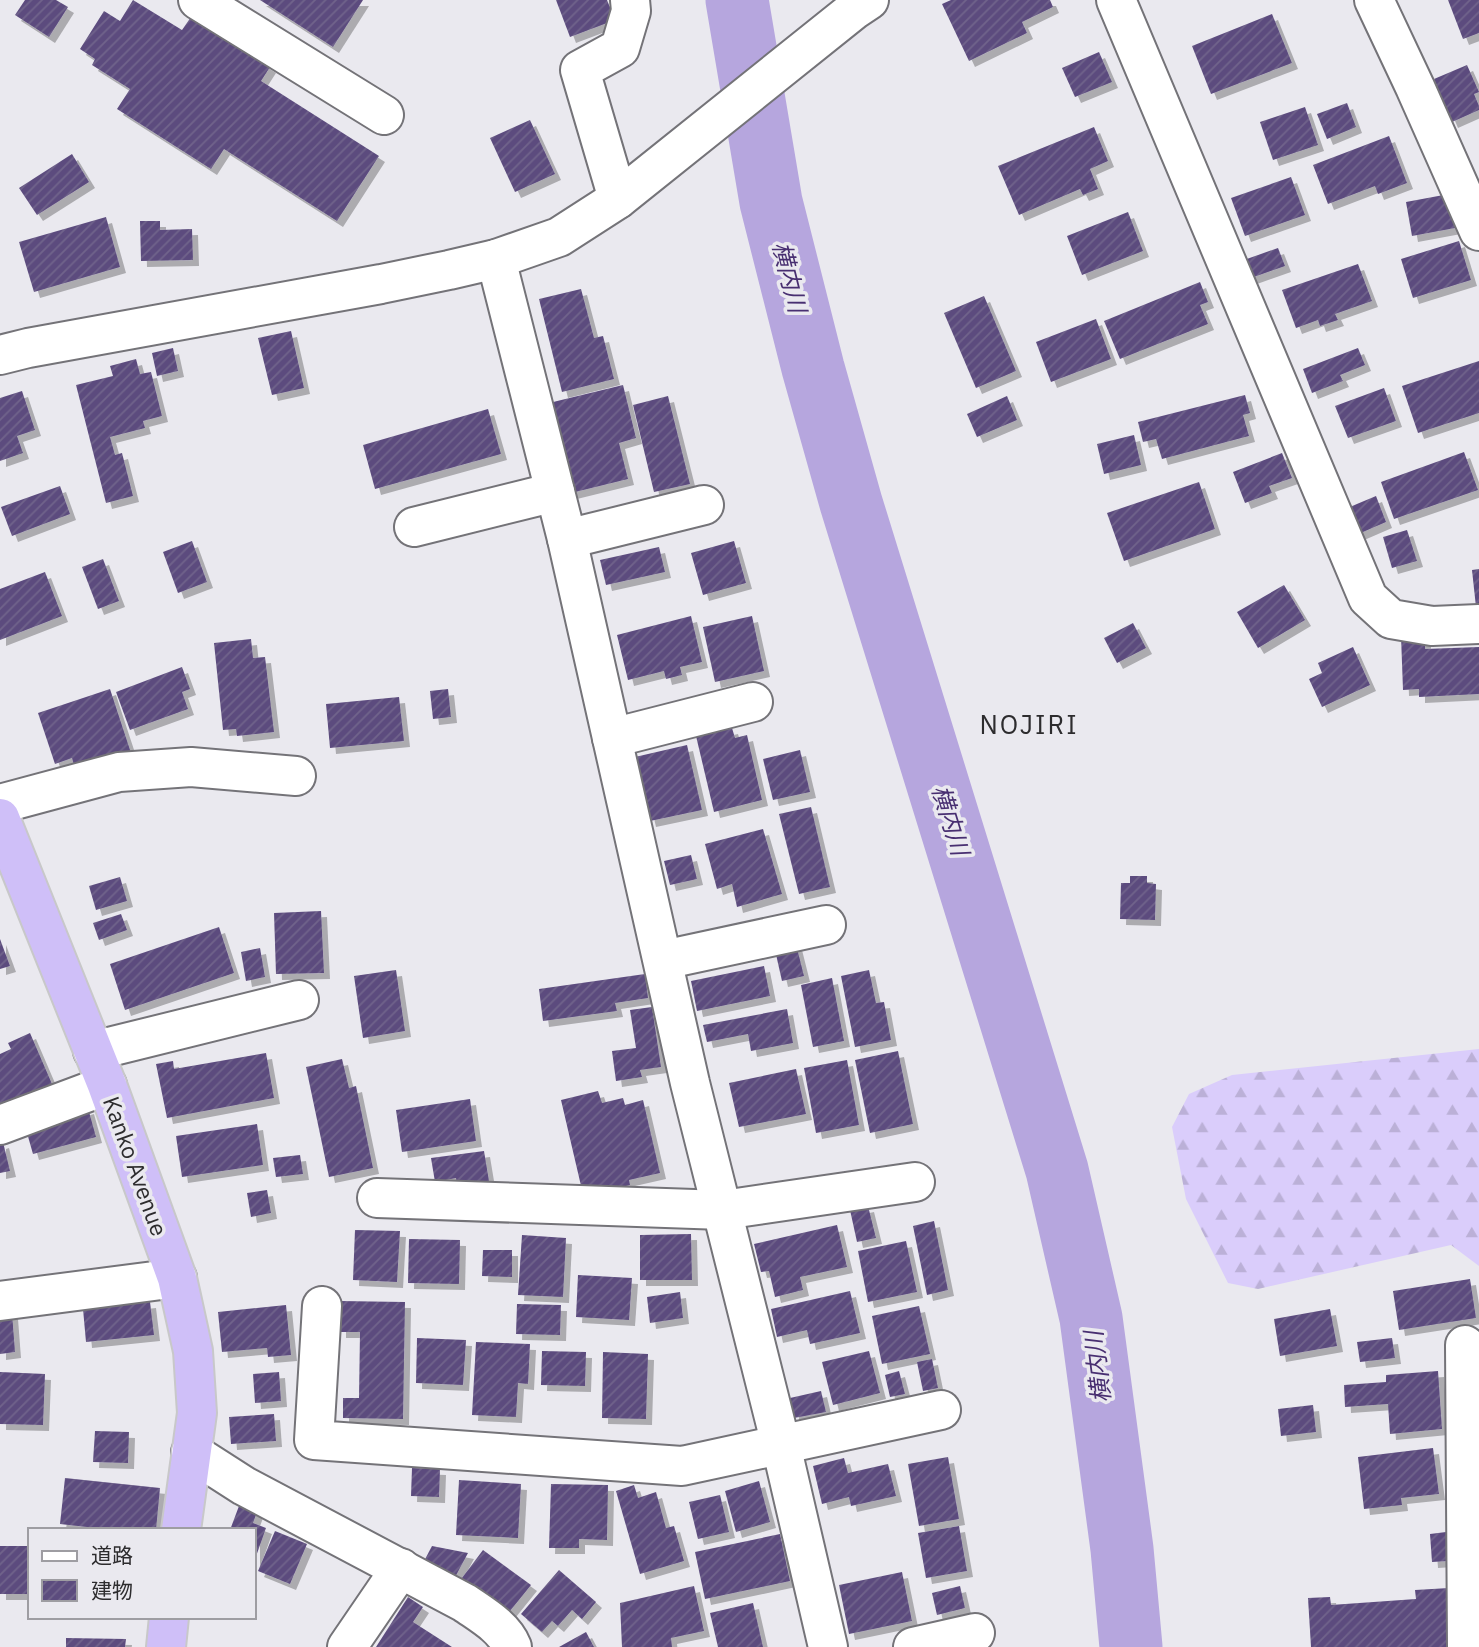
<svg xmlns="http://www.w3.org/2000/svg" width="1479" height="1647" font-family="'IBM Plex Sans','Noto Sans JP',sans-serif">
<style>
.forest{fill:url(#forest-firs)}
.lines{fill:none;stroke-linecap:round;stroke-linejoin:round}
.river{stroke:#b6a6de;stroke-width:63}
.building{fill:url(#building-hatch);filter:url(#shadow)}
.minor-casing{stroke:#747378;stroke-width:42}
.highway-casing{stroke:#c8c8c9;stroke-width:42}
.minor{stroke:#fff;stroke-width:38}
.highway{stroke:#cfbff8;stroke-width:38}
.labels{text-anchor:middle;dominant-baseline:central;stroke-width:7;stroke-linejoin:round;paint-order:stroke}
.street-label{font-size:23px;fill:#2d2c2e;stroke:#eae9ef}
.water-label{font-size:24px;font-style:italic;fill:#482f71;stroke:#eae9ef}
.quarter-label{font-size:26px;letter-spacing:2px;fill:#2d2c2e;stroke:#eae9ef}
</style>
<defs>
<pattern id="forest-firs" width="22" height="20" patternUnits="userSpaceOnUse" patternTransform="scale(1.75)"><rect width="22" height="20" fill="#dacdfb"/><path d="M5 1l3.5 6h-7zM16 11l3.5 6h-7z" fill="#bbb0d7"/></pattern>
<pattern id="building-hatch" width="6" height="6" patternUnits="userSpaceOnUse" patternTransform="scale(1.75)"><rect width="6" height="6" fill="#5c4c7e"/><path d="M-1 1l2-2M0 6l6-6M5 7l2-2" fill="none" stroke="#70638b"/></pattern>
<filter id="shadow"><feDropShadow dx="6" dy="6" stdDeviation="0" flood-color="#0004"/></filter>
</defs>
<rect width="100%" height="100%" fill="#eae9ef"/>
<polygon class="forest" points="1479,1049 1479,1266 1451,1245 1258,1289 1228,1283 1186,1199 1172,1127 1189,1094 1232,1075"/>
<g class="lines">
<polyline class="river" points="737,0 771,202 813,368 851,503 1057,1170 1091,1318 1122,1549 1131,1647"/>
</g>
<g class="building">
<polygon points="25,0 56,0 68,7 49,37 15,15"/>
<polygon points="133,0 182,30 191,17 270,67 261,81 379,156 337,221 224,149 211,169 117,109 130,89 92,65 95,59 80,49 104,11 120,21"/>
<polygon points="260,0 363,0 333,47"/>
<polygon points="556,0 607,0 615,20 570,37"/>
<polygon points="951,0 1050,0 1053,7 1022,22 1027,33 969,61 942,4"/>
<polygon points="1448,0 1479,0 1479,33 1463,39"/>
<polygon points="1272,14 1292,63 1211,94 1192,46"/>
<polygon points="1099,52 1112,82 1075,97 1062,68"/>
<polygon points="1467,65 1479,92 1474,94 1479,106 1479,110 1452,122 1434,79"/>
<polygon points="1347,103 1356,127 1327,139 1317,114"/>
<polygon points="1305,107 1318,145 1273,160 1260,122"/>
<polygon points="530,120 555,174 515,192 490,138"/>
<polygon points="1094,127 1108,161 1090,169 1098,189 1083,195 1080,189 1019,215 998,166"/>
<polygon points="1389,136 1407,183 1378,194 1375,186 1328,204 1313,165"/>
<polygon points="72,154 89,182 37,215 19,188"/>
<polygon points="1291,177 1305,215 1245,236 1231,198"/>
<polygon points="1449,194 1455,228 1412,236 1406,202"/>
<polygon points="1128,212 1143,251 1082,275 1067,236"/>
<polygon points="106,217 120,267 34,292 19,242"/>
<polygon points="140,221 160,221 160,230 192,229 193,260 141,261"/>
<polygon points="1459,241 1471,280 1413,298 1401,259"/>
<polygon points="1278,248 1285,266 1251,278 1244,260"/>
<polygon points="1358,264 1372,301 1335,314 1338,320 1320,326 1318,320 1296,328 1282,290"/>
<polygon points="1200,282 1208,302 1200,305 1208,324 1120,359 1104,321"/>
<polygon points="581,289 594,338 603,336 614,379 562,392 539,299"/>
<polygon points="984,296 1016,371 976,388 944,313"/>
<polygon points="1096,319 1111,359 1051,382 1036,342"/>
<polygon points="291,331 304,388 272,395 258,338"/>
<polygon points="173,348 178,371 157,376 152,353"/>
<polygon points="1358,348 1365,365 1340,375 1343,381 1312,393 1303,369"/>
<polygon points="136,359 140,374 151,372 162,416 143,421 145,428 110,437 115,455 122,453 133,496 106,503 76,385 113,376 110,366"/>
<polygon points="1479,361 1479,413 1418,433 1402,386"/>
<polygon points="623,385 636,438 619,443 628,479 571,493 549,403"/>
<polygon points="1384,388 1396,421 1348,438 1335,406"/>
<polygon points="22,391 35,430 17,436 23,453 0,461 0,398"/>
<polygon points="1245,395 1250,413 1243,415 1249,436 1162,459 1156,439 1143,442 1138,422"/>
<polygon points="668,396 690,484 654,492 633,405"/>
<polygon points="1007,396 1017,420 977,437 967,414"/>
<polygon points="488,409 501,454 375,489 363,445"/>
<polygon points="1134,435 1141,465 1104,474 1097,444"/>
<polygon points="1464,452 1478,490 1394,519 1381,482"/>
<polygon points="1282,453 1292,478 1269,486 1272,493 1245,503 1233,472"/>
<polygon points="1199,482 1215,529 1124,561 1107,513"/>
<polygon points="60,486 70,514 12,536 1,507"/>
<polygon points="1376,496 1386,522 1356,535 1345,509"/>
<polygon points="1407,530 1417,561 1392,568 1383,537"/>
<polygon points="192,541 207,582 178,593 163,552"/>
<polygon points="734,541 746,583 703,595 691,553"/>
<polygon points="659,547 665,572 606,585 600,560"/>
<polygon points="103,559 119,601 98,609 82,567"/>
<polygon points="1479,569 1479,607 1476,607 1472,570"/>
<polygon points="45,572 62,616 0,640 0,589"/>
<polygon points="1284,585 1305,620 1258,648 1237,612"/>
<polygon points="691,616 702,662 680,667 682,675 666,679 664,671 628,680 617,635"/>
<polygon points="752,616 764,671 715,682 703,627"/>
<polygon points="1133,623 1146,648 1117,663 1104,638"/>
<polygon points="1425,635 1425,649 1479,647 1479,694 1419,697 1419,689 1403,690 1401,636"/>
<polygon points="251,639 253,658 265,657 274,732 237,736 236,729 223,730 214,643"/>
<polygon points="1353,647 1370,685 1322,707 1309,679 1322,673 1318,663"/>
<polygon points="182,667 190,689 182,692 188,709 130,730 116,692"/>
<polygon points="110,689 131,753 76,772 72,758 55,764 38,713"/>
<polygon points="448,689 451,717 433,719 430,691"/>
<polygon points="399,697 404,741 330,748 326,704"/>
<polygon points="732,728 735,738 747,735 762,800 714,812 696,736"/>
<polygon points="687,745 702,810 650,821 635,757"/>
<polygon points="800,750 810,792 773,800 763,759"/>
<polygon points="811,807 830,887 799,894 779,814"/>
<polygon points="763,829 782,894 737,907 732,884 717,889 705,844"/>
<polygon points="691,855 697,879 670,885 664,861"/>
<polygon points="1130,876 1147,876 1147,883 1156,884 1155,920 1120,919 1121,883 1130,883"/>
<polygon points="120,877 127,901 96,910 89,886"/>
<polygon points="321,911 324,973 276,974 274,913"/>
<polygon points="121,914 127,930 99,940 93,923"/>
<polygon points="219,927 234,973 125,1010 110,964"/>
<polygon points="0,939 10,966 0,969"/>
<polygon points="796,944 804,976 782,981 775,950"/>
<polygon points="260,948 265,977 246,981 241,952"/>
<polygon points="764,966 770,996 697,1011 691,981"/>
<polygon points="396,970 405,1031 363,1038 354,976"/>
<polygon points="869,970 876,1003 884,1002 891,1040 855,1047 841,976"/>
<polygon points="645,974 648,998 615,1003 617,1011 543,1021 539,989"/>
<polygon points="832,978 844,1041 813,1047 801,985"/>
<polygon points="652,1007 661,1067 640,1070 642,1077 616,1081 612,1051 636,1048 630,1010"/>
<polygon points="787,1009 793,1043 751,1051 748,1034 707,1042 703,1025"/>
<polygon points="30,1033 52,1084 0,1108 0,1054 11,1049 8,1043"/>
<polygon points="898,1051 913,1124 870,1133 855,1060"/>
<polygon points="266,1053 274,1098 167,1118 156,1064 173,1061 174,1069"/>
<polygon points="342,1059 349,1088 356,1086 373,1168 329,1177 306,1067"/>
<polygon points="847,1060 859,1125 816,1133 804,1068"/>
<polygon points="796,1069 806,1114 739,1127 729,1083"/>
<polygon points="598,1091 602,1103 623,1098 625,1105 643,1100 660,1173 629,1180 630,1185 602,1192 600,1185 582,1190 561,1100"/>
<polygon points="470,1099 476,1141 402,1152 396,1110"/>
<polygon points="88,1108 96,1137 33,1154 25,1126"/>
<polygon points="257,1124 263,1165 182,1177 176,1136"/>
<polygon points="3,1142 10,1171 0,1173 0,1143"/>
<polygon points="484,1151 489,1181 457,1185 456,1178 435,1182 431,1158"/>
<polygon points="300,1155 303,1174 276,1177 273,1158"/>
<polygon points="267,1190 271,1213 251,1217 247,1193"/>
<polygon points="868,1206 876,1238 857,1242 850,1210"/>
<polygon points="934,1221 948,1290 927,1295 913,1226"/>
<polygon points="837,1225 847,1267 800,1277 803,1290 775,1297 769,1271 761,1272 754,1244"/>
<polygon points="355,1230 400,1231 397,1282 353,1280"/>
<polygon points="691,1234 692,1280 640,1280 640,1235"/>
<polygon points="522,1235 566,1238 563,1297 518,1295"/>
<polygon points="409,1239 460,1240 459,1284 408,1283"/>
<polygon points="906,1241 917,1292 868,1302 858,1251"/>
<polygon points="483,1250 512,1250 512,1277 482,1276"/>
<polygon points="578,1275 632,1278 629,1320 576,1317"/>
<polygon points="1470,1279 1476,1318 1399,1330 1393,1291"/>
<polygon points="850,1291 860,1333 810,1344 807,1330 777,1337 771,1309"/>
<polygon points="680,1292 683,1318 650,1323 647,1297"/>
<polygon points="340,1301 405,1302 403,1419 343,1418 343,1398 359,1398 360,1332 340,1332"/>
<polygon points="150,1302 154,1335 86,1342 83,1309"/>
<polygon points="517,1304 561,1305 560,1335 516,1334"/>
<polygon points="286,1305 291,1355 268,1357 267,1348 222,1352 218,1312"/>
<polygon points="919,1306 930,1354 882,1364 872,1316"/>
<polygon points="1330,1309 1337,1346 1280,1356 1274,1319"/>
<polygon points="12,1313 15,1352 0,1354 0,1314"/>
<polygon points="417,1338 466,1340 463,1385 416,1383"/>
<polygon points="1392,1338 1395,1358 1360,1362 1357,1342"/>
<polygon points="476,1342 530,1344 528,1384 518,1383 516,1417 472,1415"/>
<polygon points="542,1351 586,1352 585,1386 541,1385"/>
<polygon points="869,1351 880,1393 833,1405 822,1362"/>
<polygon points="603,1352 648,1354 646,1419 602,1418"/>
<polygon points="932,1359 938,1388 923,1391 917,1362"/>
<polygon points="899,1371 905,1394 890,1397 885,1375"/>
<polygon points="1438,1371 1442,1429 1390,1434 1388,1404 1345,1407 1344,1385 1386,1382 1386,1375"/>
<polygon points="0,1372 45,1374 43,1425 0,1424"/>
<polygon points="279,1372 281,1401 255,1403 253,1374"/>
<polygon points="821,1391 826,1412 794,1418 790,1398"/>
<polygon points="1313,1405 1316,1432 1281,1436 1278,1409"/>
<polygon points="274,1414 276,1441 231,1444 229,1417"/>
<polygon points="95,1431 129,1432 128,1463 93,1462"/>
<polygon points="1433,1448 1439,1494 1401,1498 1402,1505 1364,1509 1358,1457"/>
<polygon points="948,1457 959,1519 919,1526 908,1464"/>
<polygon points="844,1458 848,1473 888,1464 896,1496 851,1506 849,1497 822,1504 813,1466"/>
<polygon points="412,1468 440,1469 439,1497 411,1496"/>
<polygon points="65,1478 160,1488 156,1530 114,1530 60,1524"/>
<polygon points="459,1480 521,1484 518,1538 456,1535"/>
<polygon points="759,1481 770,1522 736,1532 725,1491"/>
<polygon points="551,1484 608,1485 607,1540 579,1539 579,1548 549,1548"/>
<polygon points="634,1485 638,1498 656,1492 666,1528 674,1526 684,1561 640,1574 616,1491"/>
<polygon points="720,1495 729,1532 698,1539 689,1502"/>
<polygon points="239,1506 257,1512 253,1523 266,1528 254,1562 254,1530 230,1530"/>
<polygon points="959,1526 967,1571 926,1578 918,1533"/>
<polygon points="275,1531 307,1544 290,1584 258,1571"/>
<polygon points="1446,1532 1448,1561 1432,1562 1430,1534"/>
<polygon points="780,1534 790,1581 705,1599 695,1552"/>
<rect x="0" y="1546" width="30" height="48"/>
<polygon points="432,1546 468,1553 453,1581 422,1565"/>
<polygon points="483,1550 531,1585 506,1616 459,1582"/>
<polygon points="559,1570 596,1602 582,1619 572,1610 558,1626 552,1621 542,1632 521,1614"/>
<polygon points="902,1572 912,1621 849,1634 839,1585"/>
<polygon points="694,1586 704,1631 671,1638 672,1647 622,1647 620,1603"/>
<polygon points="960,1586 965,1608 937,1615 932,1593"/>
<polygon points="1449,1588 1453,1647 1311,1647 1308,1598 1330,1597 1331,1605 1416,1599 1415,1590"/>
<polygon points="408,1597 423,1607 413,1622 452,1647 376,1647"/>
<polygon points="753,1603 763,1647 718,1647 710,1613"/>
<polygon points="586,1632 594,1647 559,1647"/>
<polygon points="66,1638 126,1639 125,1647 66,1647"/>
</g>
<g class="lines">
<defs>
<g id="minor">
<polyline points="198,0 384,115"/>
<polyline points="1116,0 1368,598 1391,619 1432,626 1479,624"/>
<polyline points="1374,0 1415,87 1479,231"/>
<polyline points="618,199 580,70 620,48 631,11 630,0"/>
<polyline points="496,259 567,539 690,1083 781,1445 828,1647"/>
<polyline points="0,355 28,348 381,284 449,270 496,259 559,237 618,199 854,10 869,0"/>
<polyline points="414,527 555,492"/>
<polyline points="567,539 704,505"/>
<polyline points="612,738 753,702"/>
<polyline points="0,804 119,772 191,767 296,776"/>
<polyline points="663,960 826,925"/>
<polyline points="93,1051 299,1000"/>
<polyline points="0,1125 107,1085"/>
<polyline points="377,1198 723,1210 915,1182"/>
<polyline points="0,1301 177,1278"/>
<polyline points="322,1306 314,1440 682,1466 941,1410"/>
<polyline points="1465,1345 1467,1647 1479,1645"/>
<path d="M191,1452L244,1486L465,1603C482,1615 504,1627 512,1647"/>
<polyline points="347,1647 401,1568"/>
<polyline points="913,1647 975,1633"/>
</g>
<g id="highway">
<polyline points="0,818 107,1085 177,1278 193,1351 197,1413 181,1530"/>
<polyline points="166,1647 169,1617"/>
</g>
</defs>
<use href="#minor" class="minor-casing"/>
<use href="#highway" class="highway-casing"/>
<use href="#minor" class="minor"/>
<use href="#highway" class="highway"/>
</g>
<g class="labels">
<g class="street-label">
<text transform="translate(136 1166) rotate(70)">Kanko Avenue</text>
</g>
<g class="water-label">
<text transform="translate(790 277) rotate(76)">横内川</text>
<text transform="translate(951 820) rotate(73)">横内川</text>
<text transform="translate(1097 1367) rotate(-97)">横内川</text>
</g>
<g class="quarter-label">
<text x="1029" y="724">NOJIRI</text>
</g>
</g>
<rect x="28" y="1528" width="228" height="91" fill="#eae9ef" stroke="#9e9da2" stroke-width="2"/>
<rect x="42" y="1551" width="35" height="10" fill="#ffffff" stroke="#9e9da2" stroke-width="2"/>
<text x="91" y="1563" font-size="21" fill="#2d2c2e">道路</text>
<rect x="42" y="1580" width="35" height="21" fill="url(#building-hatch)" stroke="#9e9da2" stroke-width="2"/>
<text x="91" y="1598" font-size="21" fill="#2d2c2e">建物</text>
</svg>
